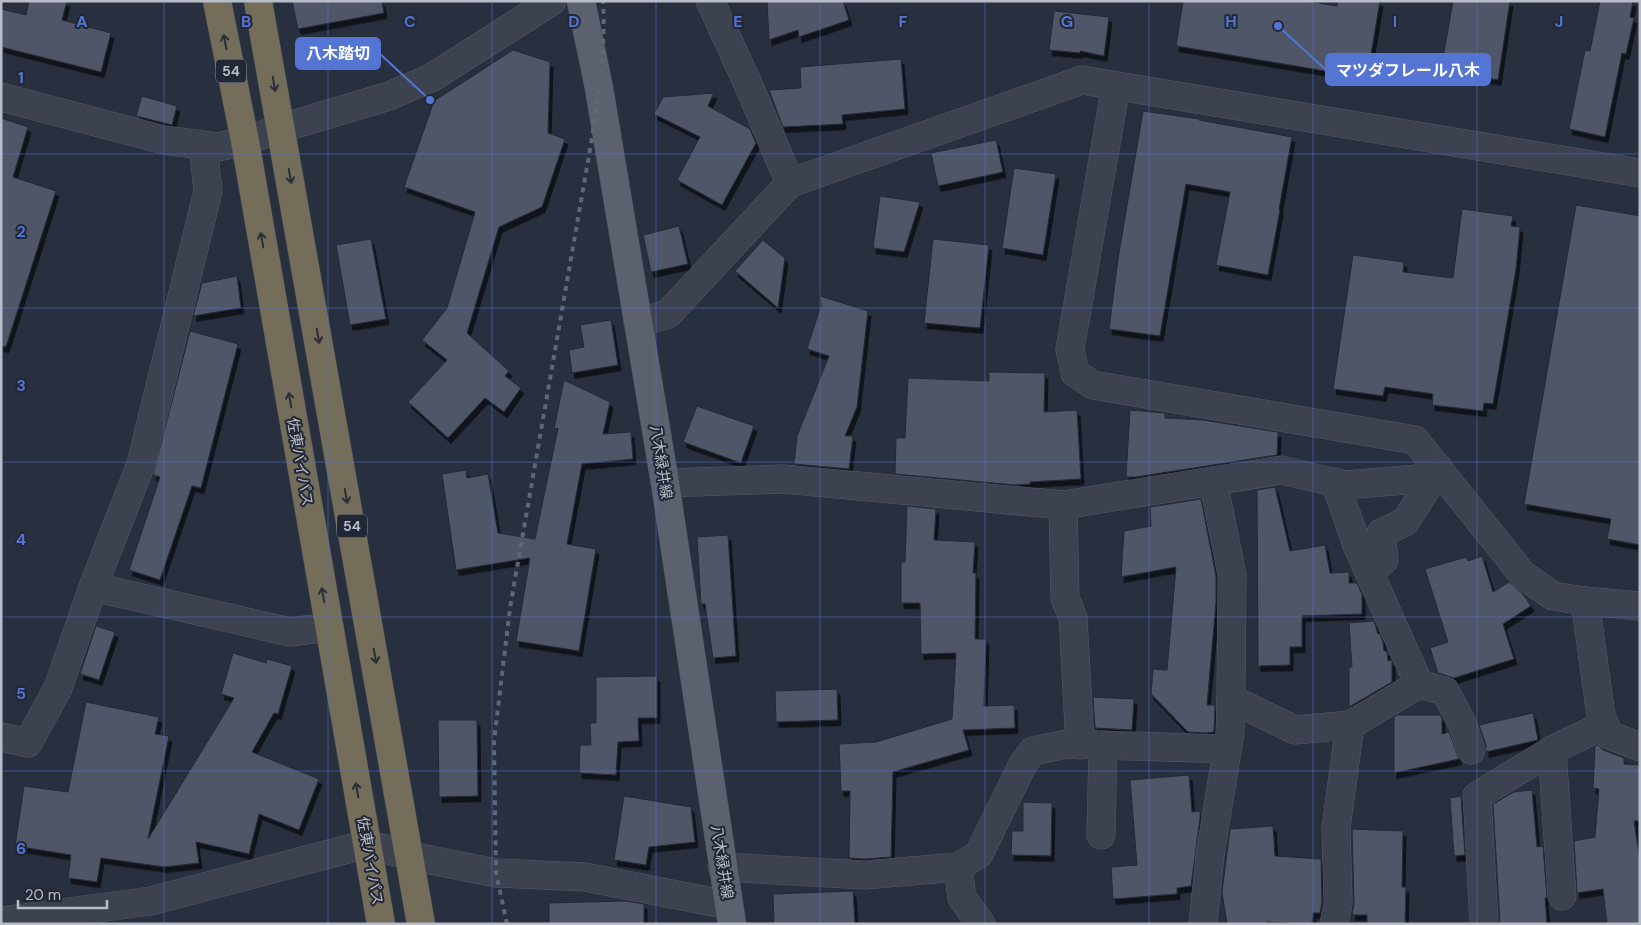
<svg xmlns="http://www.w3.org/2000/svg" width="1641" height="925" font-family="'DM Sans','Noto Sans JP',sans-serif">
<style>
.building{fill:#4f5667;stroke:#232936;filter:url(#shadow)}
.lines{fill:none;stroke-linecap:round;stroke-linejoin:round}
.minor-casing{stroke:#545a66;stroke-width:29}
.major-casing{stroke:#464b58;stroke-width:29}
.highway-casing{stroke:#444a56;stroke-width:29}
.minor{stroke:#3c424f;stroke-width:28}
.major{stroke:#5b616f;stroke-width:28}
.highway{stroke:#746d5a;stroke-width:28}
.rail{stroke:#5f6675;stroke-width:4;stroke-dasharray:5 5;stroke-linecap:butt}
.oneway{stroke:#292e38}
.grid{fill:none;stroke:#5475d3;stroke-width:1;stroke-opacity:0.55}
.labels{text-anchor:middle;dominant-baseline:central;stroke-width:4;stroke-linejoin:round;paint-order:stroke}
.shield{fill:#212734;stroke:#8b909c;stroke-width:1}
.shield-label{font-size:14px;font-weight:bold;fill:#b9bdc9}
.street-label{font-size:15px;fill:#b9bdc9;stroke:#212734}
.grid-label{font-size:16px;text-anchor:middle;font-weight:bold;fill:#5475d3;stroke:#212734;stroke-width:4;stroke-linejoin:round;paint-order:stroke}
.leader{fill:none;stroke:#5475d3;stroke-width:2}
.callout-dot{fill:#5475d3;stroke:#212734;stroke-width:2}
.callout{fill:#5475d3;stroke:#5475d3;stroke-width:2}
.callout-label{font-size:16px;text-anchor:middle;font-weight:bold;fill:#fff}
</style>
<defs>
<filter id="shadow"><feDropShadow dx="3" dy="5.5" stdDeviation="0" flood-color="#0009"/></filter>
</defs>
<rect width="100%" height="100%" fill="#282f3f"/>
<g class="building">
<polygon points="29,1 67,1 62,20 111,33 101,72 1,47 1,9 26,15"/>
<polygon points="292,1 382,1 384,13 298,29"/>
<polygon points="767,1 843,1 849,20 799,37 798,30 769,40"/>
<polygon points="1183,1 1307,1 1337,6 1338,1 1380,1 1367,78 1176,46"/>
<polygon points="1453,1 1510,1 1498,80 1441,70"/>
<polygon points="1600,1 1633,1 1630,17 1634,18 1626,54 1622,53 1605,137 1569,129 1585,50 1590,51"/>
<polygon points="1054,11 1109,17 1104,56 1080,51 1080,53 1049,50"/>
<polygon points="513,50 550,62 548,133 565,139 542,207 499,227 467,333 509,371 505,376 521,388 504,412 485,398 448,438 408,402 447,360 422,340 447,308 475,212 404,187 434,101"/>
<polygon points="901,59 905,109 842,115 843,124 783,127 769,90 801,88 800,67"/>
<polygon points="714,93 708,106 750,129 756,143 722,205 677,180 700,137 654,114 663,97"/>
<polygon points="142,96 177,106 172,125 136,116"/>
<polygon points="1143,111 1199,119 1199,120 1292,137 1279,209 1280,210 1268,275 1216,265 1230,192 1186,184 1160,336 1109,329 1118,259"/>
<polygon points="1,118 28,127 13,177 56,191 6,347 1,346"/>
<polygon points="996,140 1003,172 938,186 931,153"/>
<polygon points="1014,168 1056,174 1043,255 1002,248"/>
<polygon points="880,196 920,202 904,252 873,248"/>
<polygon points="1576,205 1640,216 1640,545 1607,539 1611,519 1524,504"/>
<polygon points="1462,209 1513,216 1511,226 1520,227 1516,269 1493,404 1484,403 1483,411 1432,405 1433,394 1385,387 1383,396 1333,389 1353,255 1404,262 1403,272 1453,278"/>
<polygon points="679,226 688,264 651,272 643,235"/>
<polygon points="371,239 386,319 350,325 336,245"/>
<polygon points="933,239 989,245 980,328 924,323"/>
<polygon points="763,240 785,258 778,308 735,271"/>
<polygon points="237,276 241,308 193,316 202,283"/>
<polygon points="820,296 868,311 857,407 845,436 853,436 849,469 794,464 797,436 829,356 807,349 821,305"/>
<polygon points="611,320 618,365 572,373 569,350 584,347 580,325"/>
<polygon points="190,331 238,344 201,488 192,486 160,580 129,570 160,477 153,475"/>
<polygon points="989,372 1045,373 1044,412 1077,410 1081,479 1030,482 1030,484 1015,485 895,474 896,438 905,438 908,378 989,381"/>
<polygon points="564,380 610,402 603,434 631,432 633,459 582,464 567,544 596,549 579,651 516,641 530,558 456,570 442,474 466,470 467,478 488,474 498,533 535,539 558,428 554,429"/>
<polygon points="697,406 754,426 741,463 683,442"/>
<polygon points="1130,410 1165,413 1165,418 1203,420 1278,432 1277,455 1136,477 1126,477"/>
<polygon points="1275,487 1290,551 1325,545 1330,573 1349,572 1349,583 1357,583 1362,594 1362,614 1302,616 1302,647 1290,647 1290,665 1258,666 1257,490"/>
<polygon points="1201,499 1216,576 1216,602 1207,705 1215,705 1214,732 1206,733 1188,732 1151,694 1153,669 1167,670 1176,567 1121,577 1124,531 1151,526 1150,507"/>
<polygon points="907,506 936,509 934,540 975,542 973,573 976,573 975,639 986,639 984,706 1014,705 1015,728 963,730 969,750 893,772 891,857 865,859 849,858 850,791 841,791 839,744 876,742 952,719 956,653 921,654 920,603 901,603 901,562 905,562"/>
<polygon points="728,535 736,656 713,658 705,604 701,604 697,537"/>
<polygon points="1482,556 1493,592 1509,582 1523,594 1531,606 1503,624 1514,659 1454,678 1438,673 1430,648 1448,642 1425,569 1466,557 1468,561"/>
<polygon points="1374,621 1378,634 1380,634 1383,642 1384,651 1387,651 1388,661 1391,660 1392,661 1392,682 1349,707 1349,667 1352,667 1349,623"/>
<polygon points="96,626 115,632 99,680 80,674"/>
<polygon points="233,653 266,663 267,659 292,666 278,714 274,713 252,752 319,779 299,830 259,814 249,854 196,842 199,863 164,867 101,858 97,882 68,878 71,855 15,846 24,786 68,792 86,702 159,717 155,734 169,736 148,839 234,698 221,694"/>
<polygon points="657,676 657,718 638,718 639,741 618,742 616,775 579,773 580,745 591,745 590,723 596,723 596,677"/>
<polygon points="837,689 838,720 776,722 775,691"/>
<polygon points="1093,697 1134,699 1132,730 1095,728"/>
<polygon points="1533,713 1538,740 1486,752 1486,745 1479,725"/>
<polygon points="1397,715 1440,715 1442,719 1442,734 1449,732 1459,759 1394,773 1394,717"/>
<polygon points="438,720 477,720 478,796 439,797"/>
<polygon points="1598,745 1603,750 1624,758 1624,764 1640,765 1640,821 1634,821 1640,861 1640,924 1607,924 1603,889 1577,893 1574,841 1595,837 1599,789 1593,788 1595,746"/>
<polygon points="1189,775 1192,812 1200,811 1200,818 1191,886 1177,888 1177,894 1113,899 1111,867 1137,865 1130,780"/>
<polygon points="1532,790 1537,847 1543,846 1547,898 1545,898 1547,924 1500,924 1493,804 1514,792"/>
<polygon points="624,796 691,807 695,842 649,847 646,865 614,860"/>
<polygon points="1461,796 1465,855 1454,856 1450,798"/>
<polygon points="1023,802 1052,803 1051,856 1011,855 1012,831 1023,831"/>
<polygon points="1273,826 1275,856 1321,859 1322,902 1320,913 1313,913 1312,924 1266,922 1267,924 1227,924 1222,892 1230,829"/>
<polygon points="1352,829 1403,831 1402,887 1406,887 1405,924 1367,924 1367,915 1352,915 1354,903"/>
<polygon points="853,891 855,924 774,924 773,894"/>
<polygon points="626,901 644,904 644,924 549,924 549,903"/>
</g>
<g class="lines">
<defs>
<g id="minor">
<polyline points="710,1 748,84 790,183"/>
<polyline points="1116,86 1070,349 1075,373 1093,385 1415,440 1523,575 1553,596 1585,601 1640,606"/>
<polyline points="1,97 164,140 218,147 245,141 282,128 389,96 431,78 552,1"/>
<polyline points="638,323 668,314 790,183 1082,80 1640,173"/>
<polyline points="665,483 783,479 1063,505 1281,470 1345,485 1418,479 1439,469"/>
<polyline points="1063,505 1065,598 1073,618 1080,745"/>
<polyline points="1370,572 1384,560 1381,533 1405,522 1439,469"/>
<polyline points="93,587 290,632 329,627"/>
<polyline points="1585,601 1601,716 1609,735 1640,747"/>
<polyline points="1419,684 1445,691 1462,723 1471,750"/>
<polyline points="1231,699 1295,730 1350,725 1419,684 1357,545 1335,482"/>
<polyline points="1,737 28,743 58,688 93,587 141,464 208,191 203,145"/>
<polyline points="1552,750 1604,725"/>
<polyline points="1101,835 1103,745"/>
<polyline points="722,867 865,875 958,867 979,854 1023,764 1033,751 1067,744 1227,749"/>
<polyline points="958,867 962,898 981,924"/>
<polyline points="1,921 151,901 367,844 410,856 496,873 585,877 728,905"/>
<polyline points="1203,924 1210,855 1230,733 1231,699 1232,575 1213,481"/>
<polyline points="1334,924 1338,903 1336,828 1350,725"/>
<polyline points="1484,924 1477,796 1552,750 1562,896"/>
</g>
<polyline id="major" points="581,1 599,88 665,483 732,924"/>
<g id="highway">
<polyline points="217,1 245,141 381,924"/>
<polyline points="258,1 421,924"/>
</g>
</defs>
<use href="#minor" class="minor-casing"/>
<use href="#major" class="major-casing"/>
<use href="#highway" class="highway-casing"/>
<use href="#minor" class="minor"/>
<use href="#major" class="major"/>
<use href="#highway" class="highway"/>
<path class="rail" d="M507,924L496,873L494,741L510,608L591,144C598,97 606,49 603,1"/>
</g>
<defs><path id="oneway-shaft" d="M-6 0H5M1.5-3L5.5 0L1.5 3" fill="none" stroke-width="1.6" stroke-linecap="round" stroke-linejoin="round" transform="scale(1.25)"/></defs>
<g class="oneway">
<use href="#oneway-shaft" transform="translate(225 42) rotate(-101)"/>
<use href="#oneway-shaft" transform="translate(274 84) rotate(80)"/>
<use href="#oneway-shaft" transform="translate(290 176) rotate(80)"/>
<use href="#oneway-shaft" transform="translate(262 240) rotate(-100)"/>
<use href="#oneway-shaft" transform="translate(318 336) rotate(80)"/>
<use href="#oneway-shaft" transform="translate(290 400) rotate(-100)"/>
<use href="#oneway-shaft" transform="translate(346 496) rotate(80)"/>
<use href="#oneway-shaft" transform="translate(323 595) rotate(-100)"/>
<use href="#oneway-shaft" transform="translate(375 656) rotate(80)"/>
<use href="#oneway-shaft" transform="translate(357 790) rotate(-100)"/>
</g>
<path class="grid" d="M164,1V924M328,1V924M492,1V924M656,1V924M820,1V924M985,1V924M1149,1V924M1313,1V924M1477,1V924M1,154H1640M1,308H1640M1,462H1640M1,617H1640M1,771H1640"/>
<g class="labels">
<g class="shield">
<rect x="216" y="59.5" width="30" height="23" rx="4"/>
<rect x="337" y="514.5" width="30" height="23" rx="4"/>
</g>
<g class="shield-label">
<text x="231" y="71">54</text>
<text x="352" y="526">54</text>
</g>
<g class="street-label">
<text transform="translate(300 462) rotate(80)">佐東バイパス</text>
<text transform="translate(661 462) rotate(81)">八木緑井線</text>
<text transform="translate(370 861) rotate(80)">佐東バイパス</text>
<text transform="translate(722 862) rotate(81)">八木緑井線</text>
</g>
</g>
<g class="grid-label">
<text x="82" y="27">A</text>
<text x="246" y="27">B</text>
<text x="410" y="27">C</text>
<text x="574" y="27">D</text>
<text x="738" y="27">E</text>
<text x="903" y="27">F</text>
<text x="1067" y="27">G</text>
<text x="1231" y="27">H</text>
<text x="1395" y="27">I</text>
<text x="1559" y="27">J</text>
<text x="21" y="83">1</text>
<text x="21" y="237">2</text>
<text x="21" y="391">3</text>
<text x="21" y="545">4</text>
<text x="21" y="699">5</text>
<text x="21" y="854">6</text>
</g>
<path class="leader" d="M430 100L380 54M1278 26L1326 70"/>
<g class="callout-dot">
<circle cx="430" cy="100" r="5"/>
<circle cx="1278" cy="26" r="5"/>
</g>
<g class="callout">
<rect x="296" y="38" width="84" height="31" rx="5"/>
<rect x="1326" y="54" width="164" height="31" rx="5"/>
</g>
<g class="callout-label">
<text x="338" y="59">八木踏切</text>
<text x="1408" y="76">マツダフレール八木</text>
</g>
<rect width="1641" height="925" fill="none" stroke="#b9bdc9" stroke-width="5"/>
<path d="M18 900v8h89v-8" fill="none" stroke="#b9bdc9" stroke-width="2.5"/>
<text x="25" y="900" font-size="15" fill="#b9bdc9" stroke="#212734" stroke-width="4" paint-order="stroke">20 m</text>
</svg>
